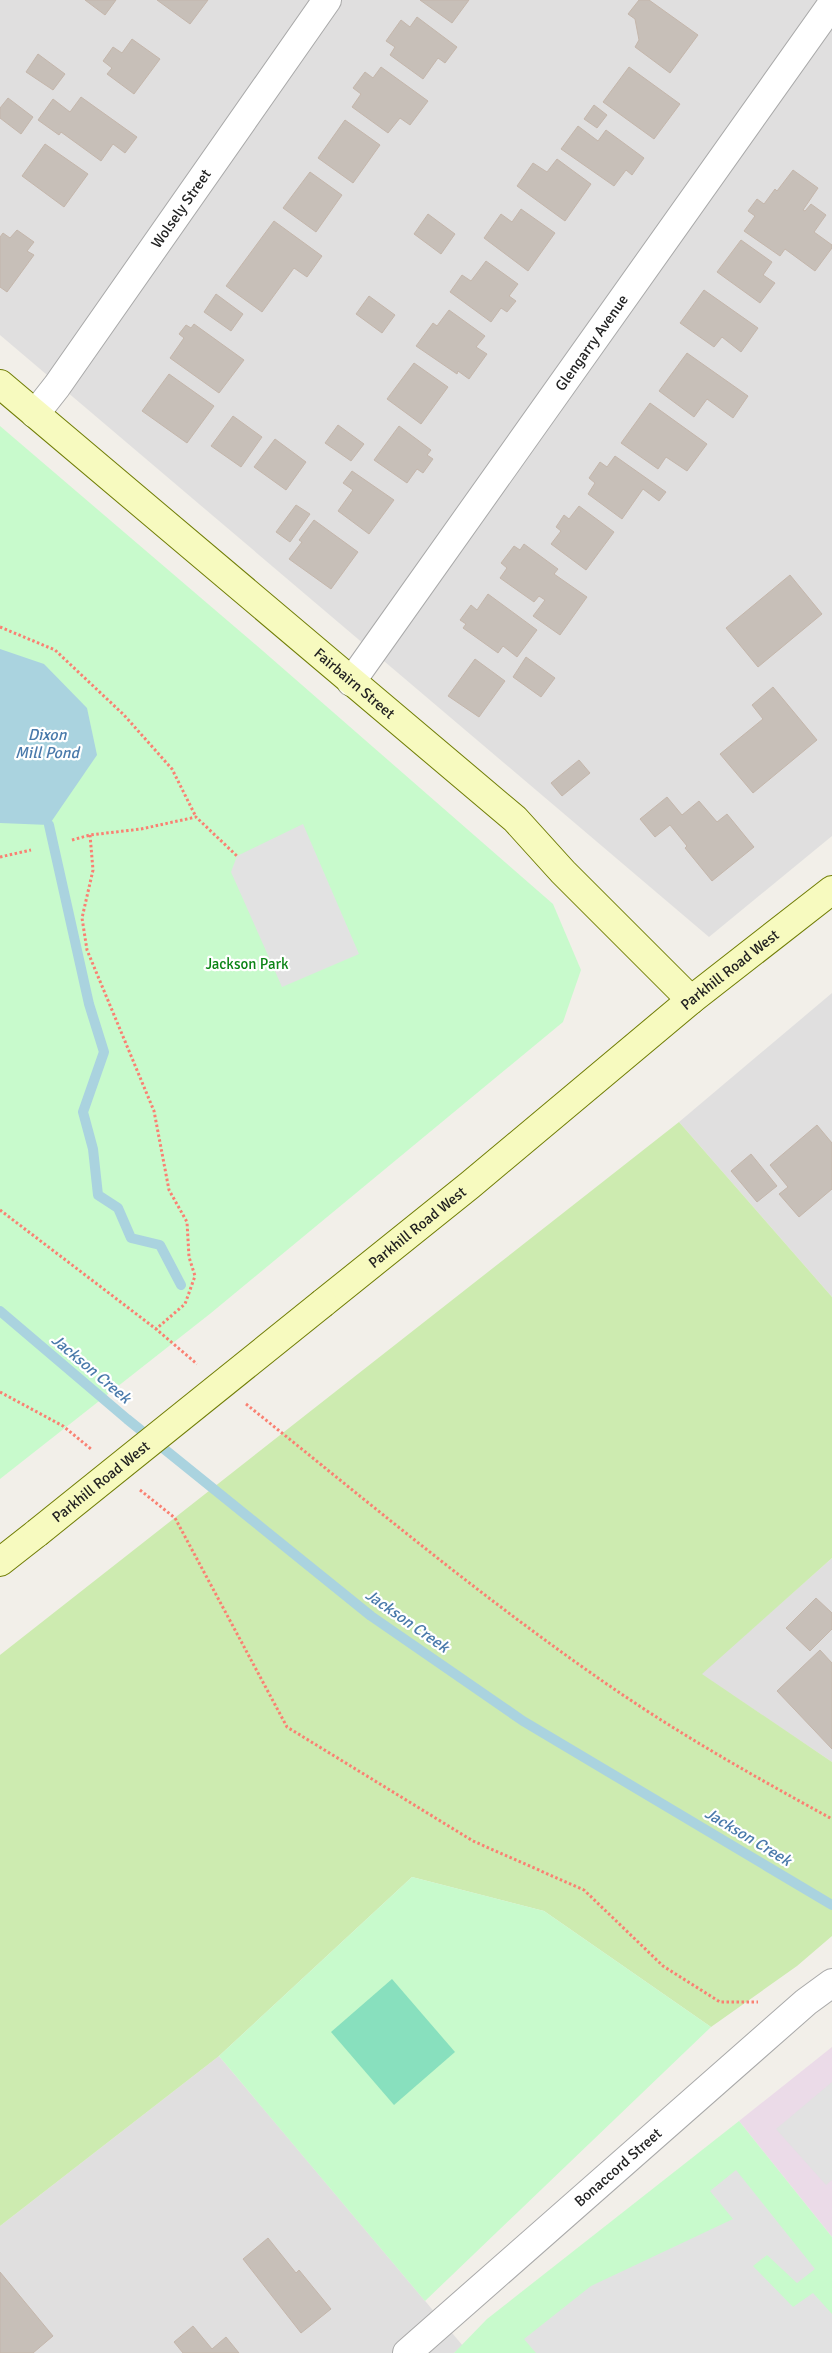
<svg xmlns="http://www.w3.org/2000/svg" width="832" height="2353" font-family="Signika,sans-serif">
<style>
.residential{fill:#e0dfdf}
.industrial{fill:#ebdbe8}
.grass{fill:#cdebb0}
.park{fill:#c8facc}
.pitch{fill:#88e0be}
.parking{fill:#e2e2e2}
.water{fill:#aad3df}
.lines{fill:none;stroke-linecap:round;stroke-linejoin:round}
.stream{stroke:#aad3df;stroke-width:10}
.building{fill:#c7bfb8;stroke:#c4b6ab}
.street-casing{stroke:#a9a9a9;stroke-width:30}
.secondary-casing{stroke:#707d05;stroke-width:30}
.path{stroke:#fa8072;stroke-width:3;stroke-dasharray:2.5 2.5;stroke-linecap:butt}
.street{stroke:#fff;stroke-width:28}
.secondary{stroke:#f7fabf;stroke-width:28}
.secondary-bridge-casing{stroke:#707d05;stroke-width:30;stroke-linecap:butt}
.secondary-bridge{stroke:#f7fabf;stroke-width:28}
.labels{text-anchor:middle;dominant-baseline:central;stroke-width:4.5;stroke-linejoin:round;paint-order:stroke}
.street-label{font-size:15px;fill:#222;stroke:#fff}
.park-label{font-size:15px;fill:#0c8416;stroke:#fff}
.water-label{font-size:16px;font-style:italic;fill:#4a7aab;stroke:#fff}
</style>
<rect width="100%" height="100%" fill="#f2efe9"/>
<g class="residential">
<polygon points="0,0 832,0 832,836 709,937 0,335"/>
<polygon points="832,993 832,1297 679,1122"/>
<polygon points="832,1558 832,1762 701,1674"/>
<polygon points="219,2056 463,2346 454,2353 0,2353 0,2226"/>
</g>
<polygon class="industrial" points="832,2047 832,2237 739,2121"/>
<polygon class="grass" points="679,1122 832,1297 832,1558 702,1674 832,1762 832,1936 797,1966 711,2027 544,1911 412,1877 219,2056 0,2226 0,1655"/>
<g class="park">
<polygon points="0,426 263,651 553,904 581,970 563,1022 211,1313 0,1479"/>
<polygon points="412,1877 544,1911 711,2027 425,2301 219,2056"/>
<polygon points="739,2121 832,2237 832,2353 454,2353 487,2319"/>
</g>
<polygon class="pitch" points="392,1979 455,2052 394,2105 331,2032"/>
<g class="parking">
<polygon points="303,824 359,954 282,987 231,872 237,856"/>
<polygon points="832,2082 832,2180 826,2185 776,2129"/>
<polygon points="736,2170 815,2269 797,2283 767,2255 753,2266 793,2307 813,2293 832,2314 832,2353 536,2353 524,2339 591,2286 733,2219 710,2191"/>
</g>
<polygon class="water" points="0,649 44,664 87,708 97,755 49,825 0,823"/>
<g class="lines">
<g class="stream">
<polyline points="49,825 89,1004 104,1052 83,1112 93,1149 98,1195 118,1208 131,1238 160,1245 181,1285"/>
<polyline points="0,1311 127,1419 371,1616 523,1721 832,1905"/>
</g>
</g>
<g class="building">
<polygon points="85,0 116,0 105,15"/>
<polygon points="157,0 208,0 190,24"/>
<polygon points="420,0 469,0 452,23"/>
<polygon points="639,0 649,0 698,35 670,73 635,47 639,40 635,19 628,14"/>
<polygon points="417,17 457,47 445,63 438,58 423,79 390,55 395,47 386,41 401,20 410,27"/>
<polygon points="132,39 160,59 134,94 107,74 112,68 103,61 113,47 122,53"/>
<polygon points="38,54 65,74 53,90 26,72"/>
<polygon points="381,67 428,101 410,125 400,118 388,133 352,107 361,94 353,88 365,72 373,78"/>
<polygon points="629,67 680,104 654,139 603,102"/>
<polygon points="81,97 137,137 125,153 113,144 101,161 61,132 59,135 38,120 53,99 70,112"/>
<polygon points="8,98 33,117 21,134 0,118 0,108"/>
<polygon points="594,105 607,115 597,128 584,119"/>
<polygon points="345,120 380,145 353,183 318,158"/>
<polygon points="578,126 598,141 606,130 644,158 632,175 626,170 614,186 561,149"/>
<polygon points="45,144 88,174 64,207 22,176"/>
<polygon points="557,159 591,184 565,221 517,186 533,163 547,172"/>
<polygon points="793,170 818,188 803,210 805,211 811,204 826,215 814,232 832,245 832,248 815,271 785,249 780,256 744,231 755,216 748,211 757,199 764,204 775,189 777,191"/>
<polygon points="310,172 342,195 316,232 283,208"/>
<polygon points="521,209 555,233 528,271 484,238 501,214 512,222"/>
<polygon points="428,214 455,234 441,254 414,234"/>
<polygon points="274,221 322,256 307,277 294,268 262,312 226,286"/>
<polygon points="17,230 34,242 27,251 34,255 7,292 0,287 0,237 3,233 10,238"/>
<polygon points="741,240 772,262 763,275 775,283 760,303 717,272"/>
<polygon points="486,261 518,284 509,296 516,301 507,312 501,308 491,322 450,292 462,275 471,281"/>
<polygon points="704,290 758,328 741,352 722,337 714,347 680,323"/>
<polygon points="216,294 243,314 231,331 204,312"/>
<polygon points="369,296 395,315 382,333 356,314"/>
<polygon points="449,310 485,336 476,347 487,354 469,379 458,371 457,374 416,346 433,323 437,326"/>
<polygon points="194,324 244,360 219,393 170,358 184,338 179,334 186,325 191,328"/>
<polygon points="687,353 748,396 733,418 707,399 694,417 659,391"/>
<polygon points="414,363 448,387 421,424 387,399"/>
<polygon points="169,374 214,406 187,443 142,411"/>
<polygon points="650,403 707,444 687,471 666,457 658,469 621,443"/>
<polygon points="233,416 262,437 241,467 211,446"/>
<polygon points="338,425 364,444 351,461 325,443"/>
<polygon points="399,426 431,450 427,455 433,459 423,473 417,469 407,483 374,460"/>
<polygon points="275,439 306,462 286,490 254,467"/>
<polygon points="615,456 666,492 659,501 643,489 622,519 588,494 595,483 589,478 600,462 607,467"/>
<polygon points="352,471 394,500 369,534 338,511 353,490 343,483"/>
<polygon points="296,505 310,514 290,542 276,532"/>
<polygon points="579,506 614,532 586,570 551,544 561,531 556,527 564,515 569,519"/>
<polygon points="314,520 358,552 331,589 289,559 302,542 299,540"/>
<polygon points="524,544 558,569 554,574 587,597 560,635 533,616 545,600 539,596 534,602 500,578 507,568 501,563 514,546 520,550"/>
<polygon points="790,575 822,614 758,667 726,628"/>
<polygon points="488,594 537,630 517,657 503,646 498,653 463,628 466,624 460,620 471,605 477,610"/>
<polygon points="526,657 555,678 541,697 513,677"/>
<polygon points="475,659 505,681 479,717 448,696"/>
<polygon points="773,687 817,740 753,793 720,754 763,719 752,705"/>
<polygon points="579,760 590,773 562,796 551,783"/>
<polygon points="667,797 682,815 699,801 717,822 727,814 754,847 712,881 685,848 687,846 670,825 655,837 640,819"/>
<polygon points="817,1125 832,1143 832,1189 799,1217 779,1194 788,1187 770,1165"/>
<polygon points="751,1154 777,1186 757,1202 731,1171"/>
<polygon points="816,1598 832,1613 832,1629 810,1651 786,1628"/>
<polygon points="820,1650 832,1663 832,1749 777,1691"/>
<polygon points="268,2238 296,2273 299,2270 331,2309 301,2333 243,2259"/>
<polygon points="0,2272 53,2336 33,2353 0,2353"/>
<polygon points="193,2326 212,2349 226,2337 239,2353 183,2353 174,2342"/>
</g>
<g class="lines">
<defs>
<g id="street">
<path id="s1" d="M35,414L57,386L327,0"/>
<path id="s2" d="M351,682L832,4"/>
<path id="s3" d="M407,2353L806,2002L832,1983"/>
</g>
<g id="secondary">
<path id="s4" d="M0,384L515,819L563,872L691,1000"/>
<path id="s5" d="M323,1303L470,1185L691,1000L832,890"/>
<polyline points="0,1562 37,1533"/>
</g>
</defs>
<use href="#street" class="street-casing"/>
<use href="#secondary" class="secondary-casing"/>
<g class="path">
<polyline points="0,627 55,650 124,715 172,769 196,817"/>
<polyline points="90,835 93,870 82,918 87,950 154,1111 169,1190 187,1222 189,1257 195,1276 185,1304 156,1329"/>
<polyline points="72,840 90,835 141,829 196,817 237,856"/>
<polyline points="0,857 31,850"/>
<polyline points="0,1210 156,1329 197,1364"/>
<polyline points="0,1392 63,1426 91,1449"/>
<path d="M246,1404C368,1502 488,1603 617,1691C686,1738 759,1779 832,1819"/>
<polyline points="140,1490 175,1518 287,1727 473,1841 584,1890 663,1966 720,2002 758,2002"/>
</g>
<use href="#street" class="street"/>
<use href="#secondary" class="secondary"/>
<defs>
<g id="secondary-bridge">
<path id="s6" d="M37,1533L323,1303"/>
</g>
</defs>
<use href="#secondary-bridge" class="secondary-bridge-casing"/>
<use href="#secondary-bridge" class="secondary-bridge"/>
</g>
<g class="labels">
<g class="street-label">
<text stroke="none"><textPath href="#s1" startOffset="252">Wolsely Street</textPath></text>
<text stroke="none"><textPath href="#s2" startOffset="416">Glengarry Avenue</textPath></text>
<text stroke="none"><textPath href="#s4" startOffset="464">Fairbairn Street</textPath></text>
<text stroke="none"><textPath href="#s5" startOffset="526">Parkhill Road West</textPath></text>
<text stroke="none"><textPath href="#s5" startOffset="121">Parkhill Road West</textPath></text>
<text stroke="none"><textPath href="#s6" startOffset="82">Parkhill Road West</textPath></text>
<text stroke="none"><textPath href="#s3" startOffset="281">Bonaccord Street</textPath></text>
</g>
<g class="park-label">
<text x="247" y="964">Jackson Park</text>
</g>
<g class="water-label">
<text x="47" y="735">Dixon<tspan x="47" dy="18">Mill Pond</tspan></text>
<text transform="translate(91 1369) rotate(40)">Jackson Creek</text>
<text transform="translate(407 1621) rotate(35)">Jackson Creek</text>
<text transform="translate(748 1837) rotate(31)">Jackson Creek</text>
</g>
</g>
</svg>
